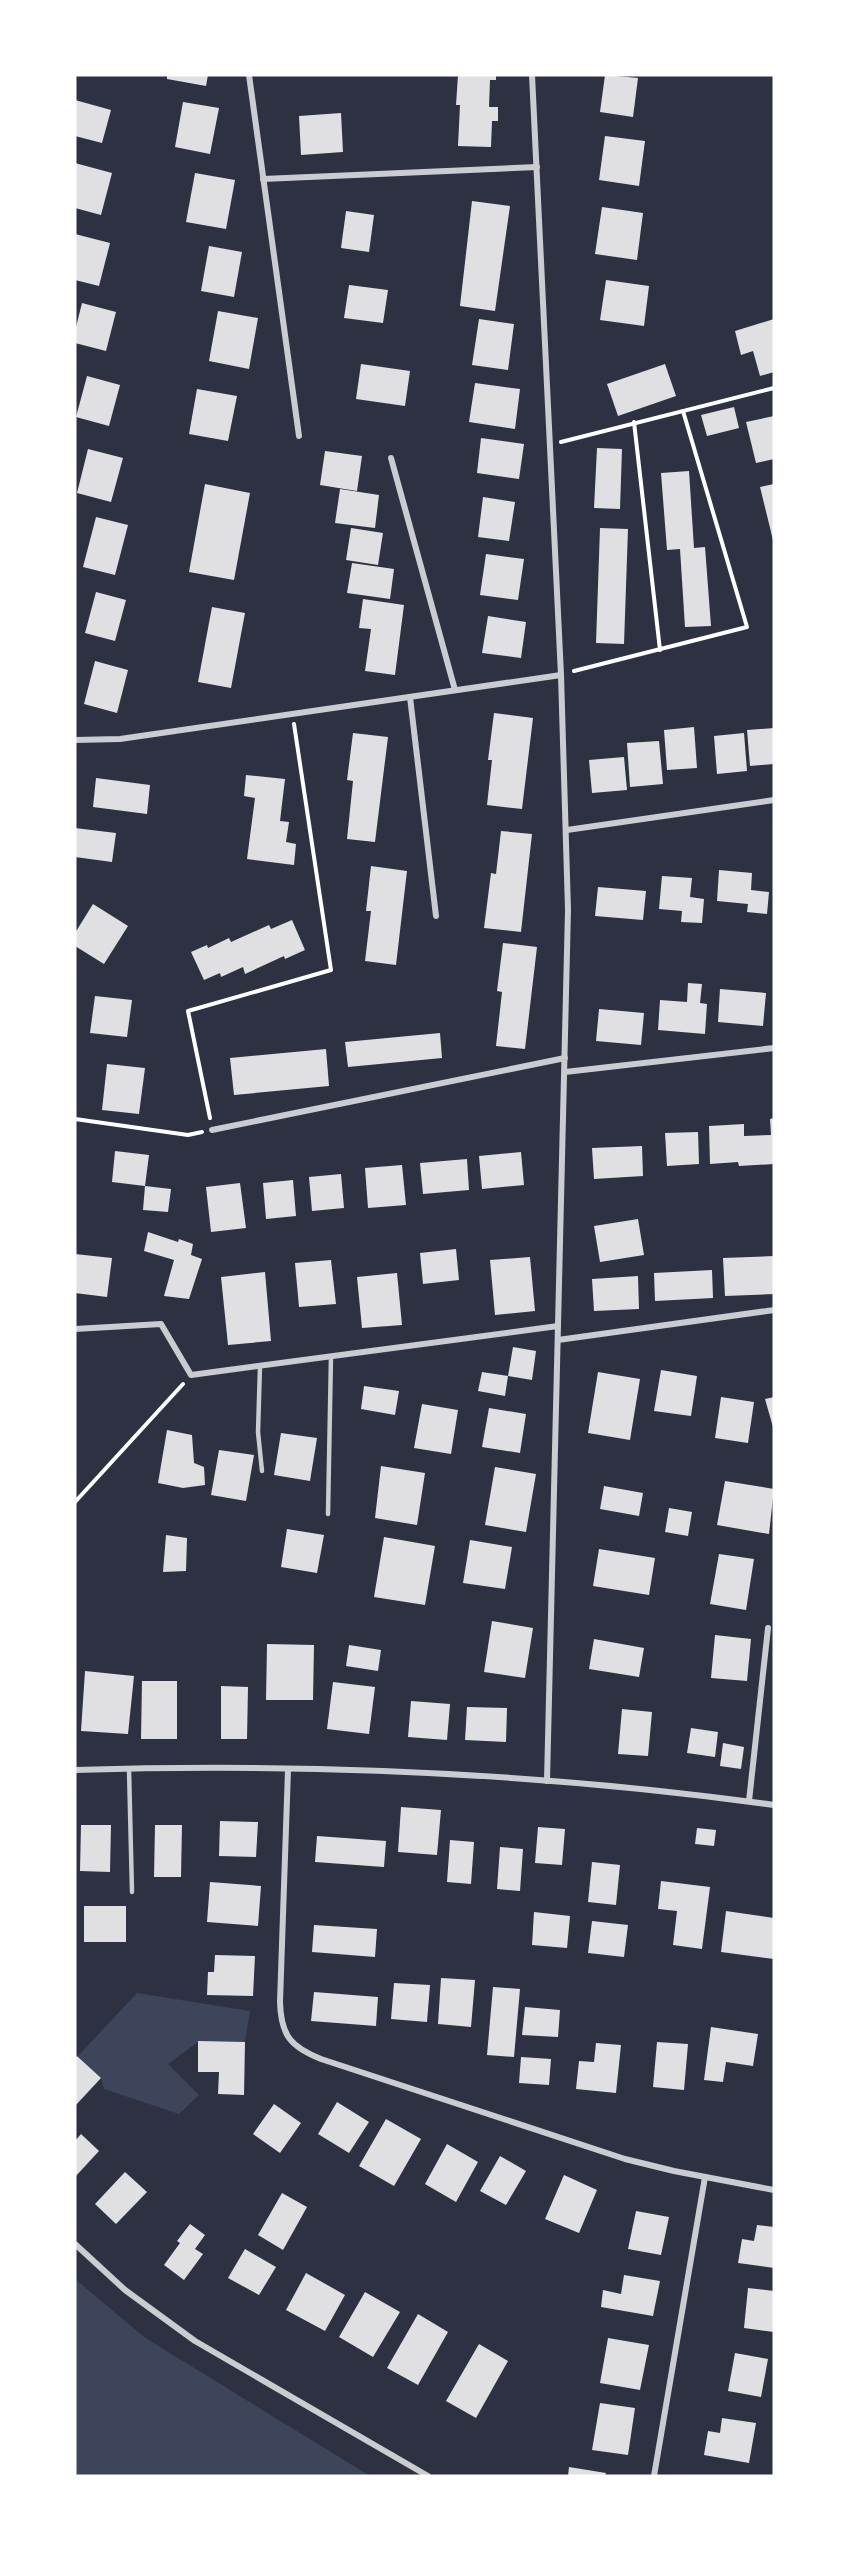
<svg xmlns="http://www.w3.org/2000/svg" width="849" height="2551" font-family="Merriweather,serif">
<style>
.green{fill:#3c4559}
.building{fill:#e0e0e3}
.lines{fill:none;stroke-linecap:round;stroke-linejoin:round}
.path{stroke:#fff;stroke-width:4}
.service{stroke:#caccd0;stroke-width:4.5}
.minor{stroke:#caccd0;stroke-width:6}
</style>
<rect width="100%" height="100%" fill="#2d3142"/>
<g class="green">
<polygon points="137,1993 250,2011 245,2042 198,2042 168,2064 199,2095 179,2114 104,2089 101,2078 78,2056"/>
<polygon points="75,2279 144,2337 370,2476 75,2476"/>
</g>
<g class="building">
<polygon points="167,75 208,75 206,86 167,79"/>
<polygon points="458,75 496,75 496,80 490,80 489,107 498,107 498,121 492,121 491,147 458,146 460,105 456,105"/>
<polygon points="605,75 638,78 633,117 600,112"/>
<polygon points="75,100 111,110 102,143 75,136"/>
<polygon points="183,102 219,108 210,154 175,147"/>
<polygon points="341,113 343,152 301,155 299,116"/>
<polygon points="605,136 645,141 639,186 599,180"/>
<polygon points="75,163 112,173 101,215 75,208"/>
<polygon points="195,173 235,180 226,229 186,222"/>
<polygon points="472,201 510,206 495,311 460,306"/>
<polygon points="602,207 643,213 637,260 595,254"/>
<polygon points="346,211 374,215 369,252 341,248"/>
<polygon points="75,234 110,243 99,286 75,280"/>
<polygon points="209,246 242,252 234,297 201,291"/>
<polygon points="606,280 649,286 644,326 600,320"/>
<polygon points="349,285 388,290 383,323 344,318"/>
<polygon points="82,303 116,312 106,351 75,343 75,331"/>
<polygon points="218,311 258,318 249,369 209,361"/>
<polygon points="479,319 514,324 508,370 472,365"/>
<polygon points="774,319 774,372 760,376 753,351 741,355 735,331"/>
<polygon points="361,364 410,371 405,406 356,399"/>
<polygon points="665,364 676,396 618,416 607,384"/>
<polygon points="87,376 120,385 109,426 76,417"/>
<polygon points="475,383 520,389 515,429 469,422"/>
<polygon points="197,389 237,396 228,441 189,434"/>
<polygon points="734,407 739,428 707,436 701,415"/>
<polygon points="774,416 774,459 756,463 746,422"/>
<polygon points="481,438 524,444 519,479 477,473"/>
<polygon points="597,448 622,449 620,509 594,508"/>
<polygon points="88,449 123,458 111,502 77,493"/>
<polygon points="325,451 362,456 357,491 320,485"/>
<polygon points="689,471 694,548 705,547 711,626 685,627 680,549 667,550 661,473"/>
<polygon points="205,484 250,493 234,580 189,572"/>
<polygon points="774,484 774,540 773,540 760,487"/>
<polygon points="340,489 379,495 375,528 335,523"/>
<polygon points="483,497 515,502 509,541 478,537"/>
<polygon points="96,517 128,525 115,575 83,567"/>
<polygon points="351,528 383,533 378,565 346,560"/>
<polygon points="600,528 628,529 624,644 596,643"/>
<polygon points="486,554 524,559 518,600 480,595"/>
<polygon points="352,563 394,569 390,599 347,593"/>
<polygon points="96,592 126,600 115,641 85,633"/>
<polygon points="363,599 404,605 395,675 365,671 371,629 359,628"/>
<polygon points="212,607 245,613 231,688 198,682"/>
<polygon points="488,616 526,622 521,658 482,653"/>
<polygon points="95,661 128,670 117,713 84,704"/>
<polygon points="494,713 533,718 522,809 487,805 492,760 488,760"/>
<polygon points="694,727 697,768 667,770 664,730"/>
<polygon points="774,728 774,764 750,766 747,730"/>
<polygon points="353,733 388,737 375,842 347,839 353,781 347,780"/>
<polygon points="744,733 747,771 717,774 714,736"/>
<polygon points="659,741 663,784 630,787 627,743"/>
<polygon points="624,757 627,790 592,793 589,760"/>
<polygon points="246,775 285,779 280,821 289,822 286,842 296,844 294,865 247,859 255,798 244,796"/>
<polygon points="96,778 150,785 147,814 93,807"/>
<polygon points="75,828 116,833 112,862 75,857"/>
<polygon points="501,831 532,834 521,932 484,928 491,873 496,874"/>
<polygon points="371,866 407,871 396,965 365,961 371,911 366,911"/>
<polygon points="719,870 752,873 751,890 769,892 767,914 747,912 748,904 717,901"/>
<polygon points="662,876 692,878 690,897 704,899 702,923 681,922 682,911 659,909"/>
<polygon points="598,887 646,891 643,920 595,916"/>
<polygon points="93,904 128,926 104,964 75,946 75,933"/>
<polygon points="292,920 305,950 285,959 284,956 245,974 243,967 221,977 220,973 204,980 191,952 207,945 208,948 229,938 231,942 269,925 271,929"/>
<polygon points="503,943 537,947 525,1049 496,1046 502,992 497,991"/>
<polygon points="688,983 702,984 700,1003 707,1004 705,1034 658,1030 660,1000 687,1002"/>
<polygon points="720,989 766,993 763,1026 718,1022"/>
<polygon points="95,996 132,1000 127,1037 90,1033"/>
<polygon points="599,1009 644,1013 641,1045 596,1041"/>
<polygon points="440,1033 442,1058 348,1067 345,1042"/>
<polygon points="326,1049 329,1086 234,1095 230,1058"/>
<polygon points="107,1064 145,1068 139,1114 102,1110"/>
<polygon points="774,1118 774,1164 739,1166 738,1162 710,1164 709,1126 744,1124 744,1136 771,1135 770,1119"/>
<polygon points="698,1132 699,1164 667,1166 665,1133"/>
<polygon points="642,1146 643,1176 594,1179 592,1148"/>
<polygon points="115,1151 149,1155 145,1186 171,1189 168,1212 143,1210 145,1186 112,1182"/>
<polygon points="521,1152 524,1185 482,1189 479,1156"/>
<polygon points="467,1159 469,1190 423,1194 420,1163"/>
<polygon points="402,1165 406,1205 368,1208 365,1168"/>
<polygon points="341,1174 344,1208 312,1211 309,1177"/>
<polygon points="293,1180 296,1216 266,1219 263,1183"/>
<polygon points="240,1183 246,1228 211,1232 206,1187"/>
<polygon points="638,1219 644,1255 600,1262 594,1226"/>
<polygon points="148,1232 178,1242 179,1239 193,1244 191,1255 202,1259 189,1299 164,1296 174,1260 144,1251"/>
<polygon points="456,1249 459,1280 423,1284 420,1253"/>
<polygon points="75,1254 112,1258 107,1297 75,1293"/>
<polygon points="774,1256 774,1294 725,1296 723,1258"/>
<polygon points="530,1257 535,1311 495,1315 490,1260"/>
<polygon points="331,1260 336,1304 299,1307 295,1263"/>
<polygon points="712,1270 713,1298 655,1301 654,1273"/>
<polygon points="265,1272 271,1341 228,1345 221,1277"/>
<polygon points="397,1273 402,1325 362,1328 357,1277"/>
<polygon points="638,1276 639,1309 594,1311 592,1279"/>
<polygon points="513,1347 536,1351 532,1380 508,1376"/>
<polygon points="661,1370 697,1376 691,1416 654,1411"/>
<polygon points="482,1372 508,1376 505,1396 478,1391"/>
<polygon points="598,1372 640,1379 630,1440 588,1433"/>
<polygon points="364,1386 399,1391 395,1415 361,1409"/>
<polygon points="721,1397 754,1402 748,1443 715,1438"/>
<polygon points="774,1397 774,1427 773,1427 765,1399"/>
<polygon points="422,1404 458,1410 451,1454 414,1448"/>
<polygon points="489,1408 526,1414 520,1453 482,1447"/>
<polygon points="167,1430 192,1435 194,1463 204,1467 205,1485 183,1488 158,1483"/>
<polygon points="281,1433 317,1438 310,1481 274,1475"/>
<polygon points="219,1450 254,1455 246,1501 211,1495"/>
<polygon points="381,1466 425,1473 417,1525 375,1518"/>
<polygon points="495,1467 536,1474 526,1532 485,1525"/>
<polygon points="725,1481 774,1489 769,1534 717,1525"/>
<polygon points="604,1486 643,1493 639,1516 600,1509"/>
<polygon points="669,1508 692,1512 688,1536 665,1532"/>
<polygon points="287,1529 324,1535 317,1573 281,1567"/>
<polygon points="166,1535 187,1538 186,1571 163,1572"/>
<polygon points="384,1537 435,1546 425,1605 374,1597"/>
<polygon points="470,1540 512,1547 505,1589 463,1583"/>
<polygon points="599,1549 655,1558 649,1595 593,1586"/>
<polygon points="719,1554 754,1559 746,1610 710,1604"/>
<polygon points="492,1621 533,1628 525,1678 484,1672"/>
<polygon points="715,1635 751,1639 747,1681 711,1678"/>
<polygon points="594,1639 644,1648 639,1677 589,1669"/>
<polygon points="267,1644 314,1645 313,1700 266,1700"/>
<polygon points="349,1645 381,1650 378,1671 346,1666"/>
<polygon points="85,1671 134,1676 128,1734 81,1731"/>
<polygon points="142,1681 177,1681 177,1739 141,1739"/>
<polygon points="333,1682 375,1687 369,1734 327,1729"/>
<polygon points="221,1686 248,1687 247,1739 221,1739"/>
<polygon points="411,1701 450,1704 447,1740 408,1737"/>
<polygon points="467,1707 507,1708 506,1742 465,1740"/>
<polygon points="622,1709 652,1712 648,1756 618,1754"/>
<polygon points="691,1728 718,1732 715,1757 687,1753"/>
<polygon points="723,1743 744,1747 741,1769 720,1766"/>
<polygon points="401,1807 441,1810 437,1855 398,1852"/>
<polygon points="220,1821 258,1822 256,1857 219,1856"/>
<polygon points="81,1825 111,1825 110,1872 80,1871"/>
<polygon points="155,1825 182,1825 181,1877 154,1877"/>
<polygon points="538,1827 565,1829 562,1865 535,1863"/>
<polygon points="697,1828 716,1830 714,1846 695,1844"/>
<polygon points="317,1836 386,1841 384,1867 315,1862"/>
<polygon points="450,1840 474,1842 471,1884 447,1882"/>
<polygon points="500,1847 523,1849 520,1891 497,1889"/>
<polygon points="592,1862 620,1865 616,1905 588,1902"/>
<polygon points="661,1881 710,1887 702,1949 673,1945 677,1911 658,1909"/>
<polygon points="210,1882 261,1886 258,1926 207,1922"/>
<rect x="84" y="1906" width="42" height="36"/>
<polygon points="726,1911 774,1918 774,1959 721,1952"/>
<polygon points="534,1912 570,1916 567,1948 532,1945"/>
<polygon points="592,1921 628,1925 624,1957 588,1953"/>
<polygon points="314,1925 377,1929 375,1957 312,1952"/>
<polygon points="215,1955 255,1956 253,1996 207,1995 208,1972 214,1972"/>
<polygon points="441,1978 475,1980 471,2027 438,2024"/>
<polygon points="394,1983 430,1985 427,2022 391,2019"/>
<polygon points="493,1987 520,1989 514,2057 487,2055"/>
<polygon points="314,1992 378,1997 376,2026 311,2021"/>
<polygon points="525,2007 560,2010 558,2037 522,2035"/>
<polygon points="711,2027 758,2034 753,2066 726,2062 723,2082 704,2080"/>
<polygon points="198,2041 245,2042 244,2095 218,2094 219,2072 198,2072"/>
<polygon points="657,2042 688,2044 684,2090 653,2087"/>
<polygon points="596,2043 621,2045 616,2093 576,2089 579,2061 594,2062"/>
<polygon points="77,2056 101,2078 75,2106 75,2059"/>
<polygon points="521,2057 551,2059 549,2085 519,2083"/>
<polygon points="337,2102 369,2122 349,2153 318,2134"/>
<polygon points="274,2104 301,2123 280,2153 253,2134"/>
<polygon points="386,2119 421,2139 394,2186 359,2166"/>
<polygon points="81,2134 99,2151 75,2177 75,2141"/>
<polygon points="447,2144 478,2162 456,2202 425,2184"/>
<polygon points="500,2156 526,2171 506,2205 480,2191"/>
<polygon points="125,2172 147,2192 116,2224 95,2204"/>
<polygon points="564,2175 597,2190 579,2233 545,2219"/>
<polygon points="282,2193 307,2207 283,2250 258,2235"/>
<polygon points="636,2211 669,2217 661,2255 628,2249"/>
<polygon points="190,2224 205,2235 195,2249 203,2254 184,2280 164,2265 180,2243 177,2241"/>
<polygon points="757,2225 774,2227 774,2268 738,2263 742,2239 754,2241"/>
<polygon points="245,2249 276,2267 259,2295 228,2278"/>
<polygon points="306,2273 345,2295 325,2331 286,2310"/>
<polygon points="624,2275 660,2281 653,2316 601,2307 603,2290 621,2294"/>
<polygon points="748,2288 774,2291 774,2332 744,2328"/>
<polygon points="365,2292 400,2312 373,2357 339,2337"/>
<polygon points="418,2314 448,2332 418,2385 387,2368"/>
<polygon points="608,2338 649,2345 640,2390 600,2383"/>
<polygon points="479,2344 508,2361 476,2418 446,2401"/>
<polygon points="735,2353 768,2359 761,2397 728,2391"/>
<polygon points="600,2403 635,2408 628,2455 592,2450"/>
<polygon points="722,2418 756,2423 749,2463 704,2455 708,2431 720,2433"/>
<polygon points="569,2467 606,2473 605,2476 568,2476"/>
</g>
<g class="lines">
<g class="path">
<polyline points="634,422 660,650"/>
<polyline points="561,442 774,388"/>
<polyline points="574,671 747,627 683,411"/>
<polyline points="210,1118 188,1011 331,970 294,724"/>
<polyline points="75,1119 188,1135 202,1132"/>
<polyline points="75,1502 183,1384"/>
</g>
<g class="service">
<polyline points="260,1366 258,1432 262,1471"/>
<polyline points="328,1514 331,1356"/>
<polyline points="129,1769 132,1892"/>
</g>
<g class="minor">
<polyline points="249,75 299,436"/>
<polyline points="532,75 561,675 568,910 547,1781"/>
<polyline points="263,179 537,167"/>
<polyline points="391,458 455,690"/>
<polyline points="410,697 436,916"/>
<polyline points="75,740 120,739 561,675"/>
<polyline points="567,830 774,800"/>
<polyline points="565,1072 774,1048"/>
<polyline points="212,1130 565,1058"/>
<polyline points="75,1329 161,1324 191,1375 558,1326"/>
<polyline points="558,1340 774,1310"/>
<path d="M75,1770C308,1763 543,1773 774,1805"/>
<path d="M288,1770L280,2002C281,2036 291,2047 321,2059L625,2159L674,2171L774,2190"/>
<polyline points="749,1801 768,1628"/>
<polyline points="75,2244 125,2290 195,2341 428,2476"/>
<polyline points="654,2476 705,2177"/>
</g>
</g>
<rect width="849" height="2551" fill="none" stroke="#ffffff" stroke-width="153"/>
</svg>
